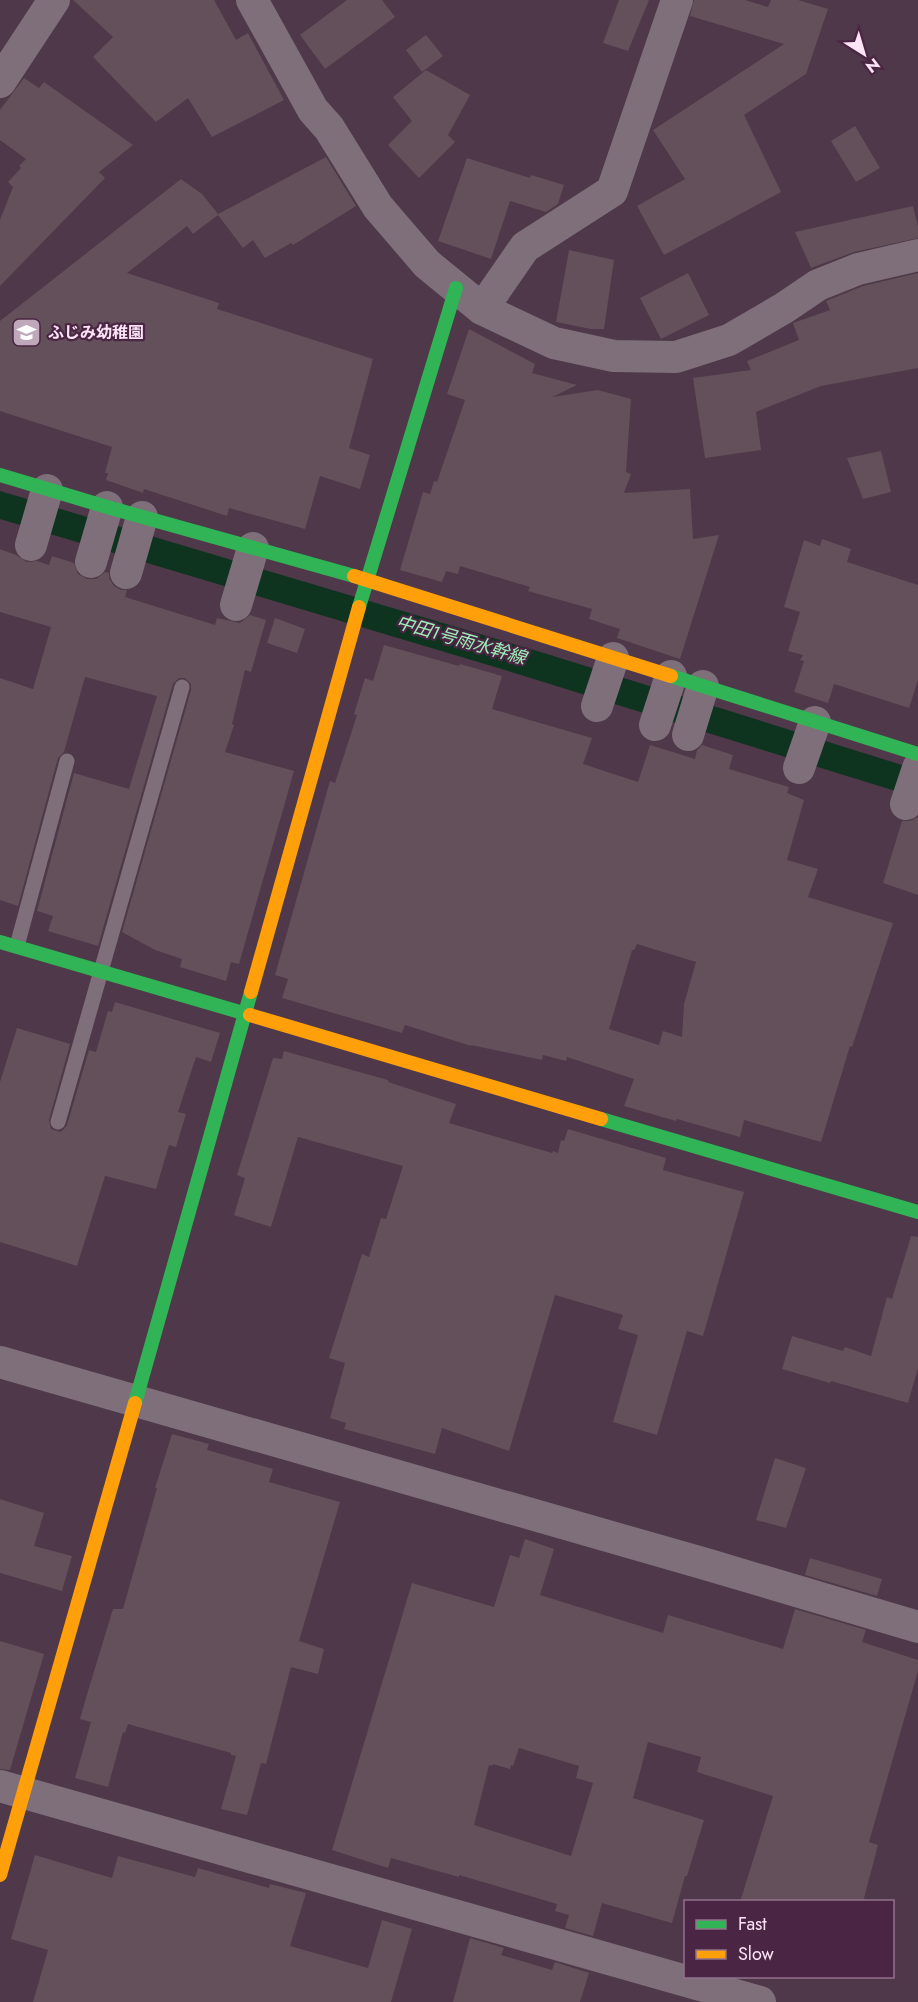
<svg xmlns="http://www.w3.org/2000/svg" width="918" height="2002" font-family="Jost,'Noto Sans JP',sans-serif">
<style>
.water{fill:#0e331f}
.building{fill:#63505b;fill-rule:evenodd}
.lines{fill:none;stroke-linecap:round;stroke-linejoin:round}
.lane{stroke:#7e6f7b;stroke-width:15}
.street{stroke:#7e6f7b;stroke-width:32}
.fast{stroke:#30b455;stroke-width:14}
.slow{stroke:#ff9f0a;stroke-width:14}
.labels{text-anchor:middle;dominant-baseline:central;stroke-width:4.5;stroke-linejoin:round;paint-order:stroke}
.poi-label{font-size:16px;font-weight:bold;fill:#fce4f7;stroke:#4b2644;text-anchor:start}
.water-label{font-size:18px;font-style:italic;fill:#9dedb6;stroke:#4b2644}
</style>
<rect width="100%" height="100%" fill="#4e3849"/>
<polygon class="water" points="0,491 547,654 918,770 918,798 505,670 0,519"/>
<g class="building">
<polygon points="73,0 214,0 236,40 248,33 284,100 212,137 188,98 156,122 93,57 113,37"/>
<polygon points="347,0 382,0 395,17 325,69 300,35"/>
<polygon points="619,0 649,0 628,51 603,43"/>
<polygon points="694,0 745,0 768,7 771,0 798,0 828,9 806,74 744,115 781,192 664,255 637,206 685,179 653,130 784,44 690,16"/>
<polygon points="426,35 443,56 422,72 406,50"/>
<polygon points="426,70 470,95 448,135 455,142 419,178 388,145 412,121 393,97"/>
<polygon points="24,78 39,88 44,82 133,145 99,172 105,178 0,286 0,220 13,187 8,182 21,168 19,166 26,159 0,140 0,110"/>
<polygon points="855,126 880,168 856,182 831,141"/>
<polygon points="326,157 356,206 293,245 291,243 265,258 253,240 243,248 218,215 193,234 187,226 127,273 219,303 217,309 373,359 349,448 370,455 360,489 320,476 305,529 229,508 227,516 144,489 143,493 106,480 108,473 105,473 112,447 0,411 0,321 181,179 202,194 218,214"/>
<polygon points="467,158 530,178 531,175 564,185 558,204 546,212 510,201 491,259 438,241"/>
<polygon points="913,206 918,227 918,238 854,252 811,268 795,232"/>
<polygon points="569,250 614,260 604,329 591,329 556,322"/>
<polygon points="688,273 709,315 661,339 640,298"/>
<polygon points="918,273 918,368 821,386 756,412 761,450 705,458 693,378 751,370 747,361 799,340 793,323 830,310 826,301 863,286"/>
<polygon points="469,329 535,364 532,373 577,385 552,397 598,390 631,399 626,472 631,474 624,493 690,489 693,539 719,535 680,659 617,638 620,629 589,619 592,609 528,591 530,587 460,566 458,574 446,571 442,582 400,570 423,492 430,494 434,481 437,482 465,400 447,394"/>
<polygon points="881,451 891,492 863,499 847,458"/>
<polygon points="822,539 851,549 847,562 918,585 918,680 909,708 834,684 828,703 794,692 804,661 800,660 803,655 788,651 800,612 784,607 804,540 820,546"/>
<polygon points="0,549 16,555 27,562 37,561 49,565 52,556 74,563 78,574 87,579 96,579 105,572 109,573 109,578 114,586 121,590 127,590 125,597 215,625 217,618 240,623 250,615 266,620 251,672 245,670 232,724 234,725 225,752 294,771 239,964 231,962 226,981 180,967 182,959 155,950 122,932 191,690 191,684 185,678 179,678 173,684 98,946 48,931 53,916 37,911 74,773 129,789 157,696 85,677 64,752 58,758 18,906 0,900 0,678 33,689 51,627 0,612"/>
<polygon points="275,618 305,629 297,653 267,643"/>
<path d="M384,645L459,666L460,664L502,676L492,709L592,738L583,764L638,782L650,745L695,759L697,750L702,745L733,755L729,769L789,787L787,793L804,800L787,860L818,869L808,897L893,923L852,1047L850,1046L821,1142L744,1120L740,1137L677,1119L676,1121L624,1106L634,1079L567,1057L566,1061L543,1055L542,1060L471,1045V1046L405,1025L402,1033L282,998L288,979L275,975L330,781L335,783L357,715L354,714L365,678L373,681ZM637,944L696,962L684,1004L682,1037L663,1031L659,1045L609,1029L632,950H634Z"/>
<polygon points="918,817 918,895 883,883 902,821 910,821"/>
<polygon points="115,1002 220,1033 211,1062 196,1057 178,1112 186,1114 176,1147 169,1145 156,1189 105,1176 77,1266 0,1242 0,1082 17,1028 70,1044 49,1120 51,1129 60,1132 64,1129 67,1125 89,1050 96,1052 108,1011 112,1012"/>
<polygon points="284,1051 388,1080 388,1082 456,1104 449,1123 552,1153 553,1151 558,1153 561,1140 564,1141 568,1129 666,1158 663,1170 744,1192 703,1336 687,1331 657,1435 613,1422 638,1335 618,1329 623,1315 555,1295 509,1451 442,1428 435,1454 344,1429 346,1423 330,1418 345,1363 329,1358 362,1254 369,1257 381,1218 386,1219 403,1166 298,1137 271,1227 234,1215 245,1178 237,1175 273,1058 282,1059"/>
<polygon points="911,1236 918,1237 918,1368 908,1403 831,1381 830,1383 782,1369 792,1336 843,1351 845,1347 871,1356 887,1297 892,1299"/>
<polygon points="172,1434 209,1444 207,1450 273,1469 269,1482 340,1502 299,1641 324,1649 318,1674 291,1667 266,1764 261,1763 247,1815 221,1809 236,1756 231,1755 231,1753 128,1724 125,1733 123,1732 108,1787 75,1778 91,1722 80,1719 88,1691 113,1609 123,1609 157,1488 155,1488"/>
<polygon points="775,1458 806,1468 786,1528 756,1520"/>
<polygon points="0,1499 44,1513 34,1546 72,1556 62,1591 0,1573"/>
<path d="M525,1539L554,1549L540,1595L663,1633L668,1615L783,1649L795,1609L866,1630L862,1642L918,1660V1671L869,1842L878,1845L863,1902H740L773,1796L697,1772L701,1757L648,1742L633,1798L704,1820L687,1876H685L672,1923L602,1903L593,1936L565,1928L569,1915L555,1911L557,1904L459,1875V1877L391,1858L388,1868L332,1850L412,1583L494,1607L510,1555L519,1558ZM519,1748L579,1766L576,1778L593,1783L571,1856L474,1825L489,1765L492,1766L493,1764L510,1769L511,1765L513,1766Z"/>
<polygon points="810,1558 882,1579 877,1596 805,1575"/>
<polygon points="0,1641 44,1654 10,1770 0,1769"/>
<polygon points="35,1855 112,1878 118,1856 195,1877 198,1868 269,1888 270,1884 306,1893 290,1946 368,1968 382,1920 412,1929 391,2002 33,2002 48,1950 11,1939"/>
<polygon points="470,1938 504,1948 501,1955 552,1970 555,1962 589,1973 580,2002 453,2002"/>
</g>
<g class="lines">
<g class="lane">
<polyline points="17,946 67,761"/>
<polyline points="58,1122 182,687"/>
</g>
<g class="street">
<polyline points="252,0 313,110 329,128 378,207 427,264 482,309 554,343 614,356 676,357 729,340 784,308 818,285 858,269 918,255"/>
<polyline points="0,82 54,0"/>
<polyline points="482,309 525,247 612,191 677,0"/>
<polyline points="31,545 47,490"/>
<polyline points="91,562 107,507"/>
<polyline points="126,573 142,517"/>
<polyline points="236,605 253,548"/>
<polyline points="597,706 613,658"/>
<polyline points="655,725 671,676"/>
<polyline points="688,735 703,686"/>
<polyline points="799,768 815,722"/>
<polyline points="906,804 918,768"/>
<polyline points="0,1362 709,1565 918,1627"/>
<polyline points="0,1786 760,2002"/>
</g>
<g class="fast">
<polyline points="0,475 107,507 354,576"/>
<polyline points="359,607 456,288"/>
<polyline points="671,676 918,754"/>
<polyline points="0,942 250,1015"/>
<polyline points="601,1119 918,1212"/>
<polyline points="135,1403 251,992"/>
</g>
<g class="slow">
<polyline points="354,576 671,676"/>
<polyline points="251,992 359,607"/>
<polyline points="250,1015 601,1119"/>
<polyline points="0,1875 135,1403"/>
</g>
</g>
<defs>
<symbol id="school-square" viewBox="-11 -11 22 22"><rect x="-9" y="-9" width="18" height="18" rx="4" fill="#bfa8ba" stroke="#4b2644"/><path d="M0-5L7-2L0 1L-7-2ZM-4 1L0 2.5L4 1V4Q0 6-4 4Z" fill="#fff"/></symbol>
</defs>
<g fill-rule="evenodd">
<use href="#school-square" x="10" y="316" width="33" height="33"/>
</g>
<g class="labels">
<g class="poi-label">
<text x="48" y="332">ふじみ幼稚園</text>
</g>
<g class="water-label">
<text transform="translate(461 640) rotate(16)">中田1号雨水幹線</text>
</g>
</g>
<rect x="684" y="1900" width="210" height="78" fill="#4b2644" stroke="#92728c" stroke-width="1.5"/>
<rect x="696" y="1920" width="30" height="9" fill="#30b455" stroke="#92728c" stroke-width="1.5"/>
<text x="738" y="1930" font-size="18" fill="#fce4f7">Fast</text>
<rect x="696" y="1950" width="30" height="9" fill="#ff9f0a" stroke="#92728c" stroke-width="1.5"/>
<text x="738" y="1960" font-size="18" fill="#fce4f7">Slow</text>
<g transform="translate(864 54) rotate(143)" stroke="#4b2644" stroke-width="4.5" paint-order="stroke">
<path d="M0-4.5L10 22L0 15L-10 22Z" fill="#fce4f7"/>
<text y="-9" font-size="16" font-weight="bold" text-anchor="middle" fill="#fce4f7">N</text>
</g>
</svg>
